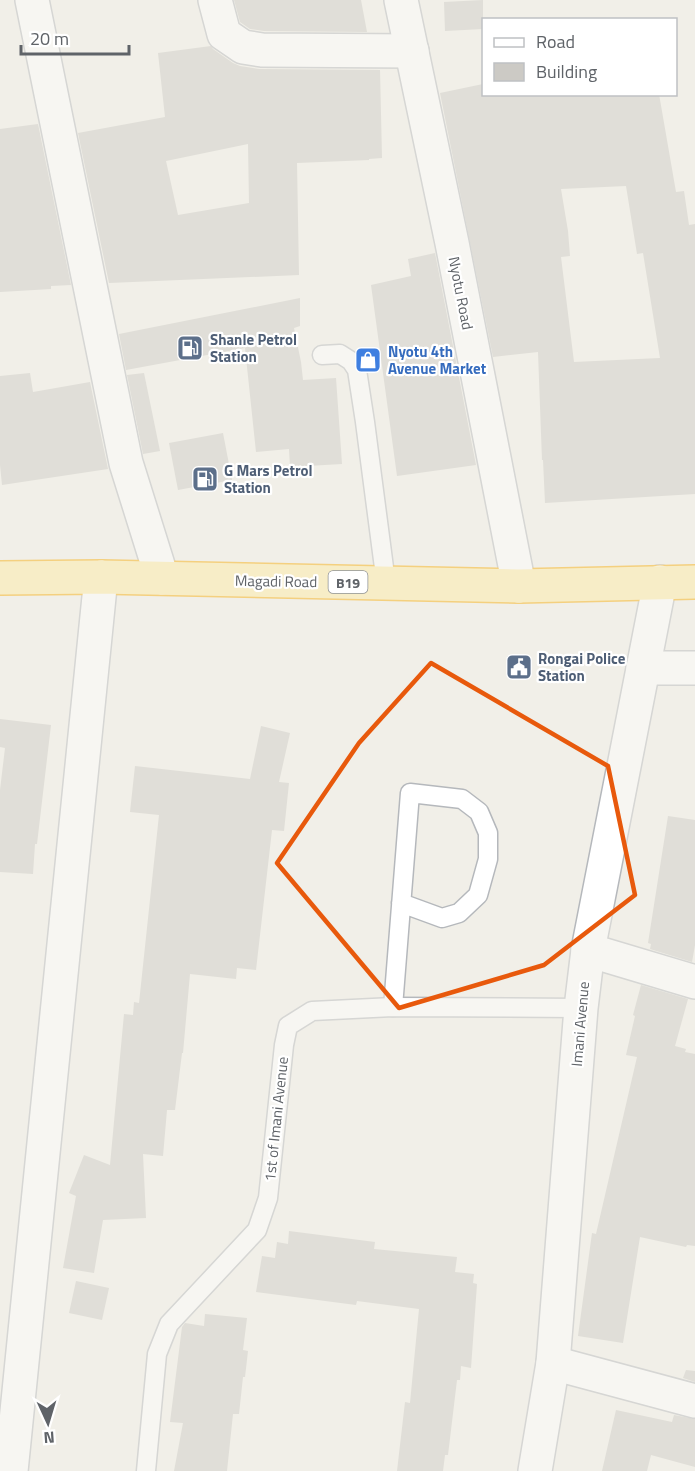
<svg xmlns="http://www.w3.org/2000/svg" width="695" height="1471" font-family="'Titillium Web',sans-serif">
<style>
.building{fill:#cccac5;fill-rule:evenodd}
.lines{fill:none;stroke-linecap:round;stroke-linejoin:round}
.service-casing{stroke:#b5b8bc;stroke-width:21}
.minor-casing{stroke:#b5b8bc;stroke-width:36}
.trunk-casing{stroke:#f9ab00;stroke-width:36}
.service{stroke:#fff;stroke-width:18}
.minor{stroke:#fff;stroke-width:33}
.trunk{stroke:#feeaa1;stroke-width:33}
.marked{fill:none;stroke:#e8590c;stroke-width:4.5;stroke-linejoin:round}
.labels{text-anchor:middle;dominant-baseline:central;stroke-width:4.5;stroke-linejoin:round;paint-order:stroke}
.shield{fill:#fff;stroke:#8f9295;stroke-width:1.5}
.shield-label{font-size:14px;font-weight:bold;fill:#5f6368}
.street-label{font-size:15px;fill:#5f6368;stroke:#fff}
.service-label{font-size:15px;font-weight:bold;fill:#4e5e75;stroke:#fff;text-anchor:start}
.shop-label{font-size:15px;font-weight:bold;fill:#366cbe;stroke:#fff;text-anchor:start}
</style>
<rect width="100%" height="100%" fill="#f1efe8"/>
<g class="building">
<polygon points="234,0 361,0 367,32 264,31 250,29 240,22"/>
<polygon points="483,0 483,29 445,31 444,2"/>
<path d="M211,46L213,49L233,63L240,66L259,69L380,70L382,158L369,159V160L297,163L299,275L109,283L78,133L165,117L158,53ZM248,144L249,203L178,215L166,161Z"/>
<path d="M483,84V94H659L676,192L684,191L689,225L695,224V494L545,503L543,460H542L538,352L493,357L440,93ZM626,186L637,254L643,253L660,358L574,362L561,257L570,256L568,231L561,189Z"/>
<polygon points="38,124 71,285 51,286 51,289 0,292 0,129"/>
<polygon points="435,253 476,465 397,476 371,285 411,276 408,259"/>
<polygon points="300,298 300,326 294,328 301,362 303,380 336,378 342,464 290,467 289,449 256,452 245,348 126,370 119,334"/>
<polygon points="30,373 33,392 90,382 108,469 2,485 0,465 0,376"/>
<polygon points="144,373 160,451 143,454 127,375"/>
<polygon points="223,433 232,480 178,490 169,443"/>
<polygon points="0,719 51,725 37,844 35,844 33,874 0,872 0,790 5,748 0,747"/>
<polygon points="261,726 290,733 279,782 289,783 284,831 272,830 256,970 237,968 236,979 190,974 183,1053 182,1053 175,1110 167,1110 163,1156 143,1154 146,1218 103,1220 94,1273 63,1268 76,1196 69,1193 84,1155 110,1165 124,1014 133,1015 134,1002 139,1003 159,815 130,812 135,766 250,779"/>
<polygon points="668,816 695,820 695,945 692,962 650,949 651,944 648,943"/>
<polygon points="641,985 688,999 675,1046 686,1049 685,1052 695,1054 695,1246 687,1245 686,1247 640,1237 623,1343 578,1336 592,1233 596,1234 637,1057 626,1055 635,1016 633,1015"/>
<polygon points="289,1231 375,1242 374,1249 457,1257 455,1272 474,1274 473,1283 477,1284 471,1368 461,1366 460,1380 457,1380 448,1455 445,1455 443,1471 397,1471 405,1402 410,1403 419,1309 357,1301 356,1305 256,1292 262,1256 275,1258 277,1242 288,1244"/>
<polygon points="76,1281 109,1288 102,1320 69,1313"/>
<polygon points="205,1314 247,1318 243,1350 248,1351 245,1377 243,1377 239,1414 233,1414 227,1471 174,1471 183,1423 170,1422 182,1327 185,1323 204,1326"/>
<polygon points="686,1370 695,1371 695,1382 683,1378"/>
<polygon points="616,1410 672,1422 674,1415 695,1419 695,1467 651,1455 647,1471 602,1471"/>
</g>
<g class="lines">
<defs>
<g id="service">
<polyline points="322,355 340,354 351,361 357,370 365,422 386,583"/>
<polyline points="393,1007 410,793 462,799 479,812 488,833 488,859 478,895 459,913 442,918 401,903"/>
<polyline points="146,1471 157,1354 169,1324 257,1230 268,1198 284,1045 288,1026 312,1011 393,1007 581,1008"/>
</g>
<g id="minor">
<polyline points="32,0 126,463 162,578"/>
<polyline points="215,0 224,34 243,47 262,50 412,51"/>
<polyline points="401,0 452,243 519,586"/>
<polyline points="643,668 695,668"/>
<polyline points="588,950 695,982"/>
<polyline points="553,1363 695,1401"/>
<polyline points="11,1471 101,577"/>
<polyline points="535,1471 553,1363 581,1008 588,950 660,582"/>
</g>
<polyline id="trunk" points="0,578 101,577 519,586 695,582"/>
</defs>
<use href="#service" class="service-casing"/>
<use href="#minor" class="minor-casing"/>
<use href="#trunk" class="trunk-casing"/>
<use href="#service" class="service"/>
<use href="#minor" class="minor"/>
<use href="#trunk" class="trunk"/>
</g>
<path d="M0 0H695V1471H0ZM431,663L608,766L635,895L544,965L399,1008L277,863L359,743Z" fill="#f1efe8" fill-opacity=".55" fill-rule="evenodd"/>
<path class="marked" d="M431,663L608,766L635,895L544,965L399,1008L277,863L359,743Z"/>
<defs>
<symbol id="fuel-square" viewBox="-11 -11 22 22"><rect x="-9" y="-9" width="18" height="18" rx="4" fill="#5c6f8a" stroke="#fff"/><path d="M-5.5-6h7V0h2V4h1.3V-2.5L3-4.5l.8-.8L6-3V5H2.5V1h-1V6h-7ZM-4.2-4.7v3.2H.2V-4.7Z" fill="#fff"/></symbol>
<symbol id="shop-square" viewBox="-11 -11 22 22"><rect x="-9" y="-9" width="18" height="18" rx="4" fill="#3f7fe0" stroke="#fff"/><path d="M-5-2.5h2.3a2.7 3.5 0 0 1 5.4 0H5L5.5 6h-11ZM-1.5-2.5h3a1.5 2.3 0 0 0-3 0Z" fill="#fff"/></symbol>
<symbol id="civic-square" viewBox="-11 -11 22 22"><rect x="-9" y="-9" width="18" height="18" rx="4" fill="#5c6f8a" stroke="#fff"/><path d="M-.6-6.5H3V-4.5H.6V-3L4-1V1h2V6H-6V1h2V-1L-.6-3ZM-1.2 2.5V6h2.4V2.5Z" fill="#fff"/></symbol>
</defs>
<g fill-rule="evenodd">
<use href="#fuel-square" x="175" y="333" width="30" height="30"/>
<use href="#shop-square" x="353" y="345" width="30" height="30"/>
<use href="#fuel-square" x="190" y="464" width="30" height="30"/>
<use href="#civic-square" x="504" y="652" width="30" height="30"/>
</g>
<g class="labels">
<rect class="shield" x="328.5" y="571" width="39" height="22" rx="4.5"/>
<g class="shield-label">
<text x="348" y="582">B19</text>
</g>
<g class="street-label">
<text transform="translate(461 293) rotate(79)">Nyotu Road</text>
<text transform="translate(276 581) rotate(1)">Magadi Road</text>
<text transform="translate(580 1024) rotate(-85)">Imani Avenue</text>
<text transform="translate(276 1119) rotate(-84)">1st of Imani Avenue</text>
</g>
<g class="service-label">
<text x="210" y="339">Shanle Petrol<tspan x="210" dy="17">Station</tspan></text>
<text x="224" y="470">G Mars Petrol<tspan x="224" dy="17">Station</tspan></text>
<text x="538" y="658">Rongai Police<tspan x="538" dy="17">Station</tspan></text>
</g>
<g class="shop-label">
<text x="388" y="351">Nyotu 4th<tspan x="388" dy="17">Avenue Market</tspan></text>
</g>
</g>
<rect x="482" y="18" width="195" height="78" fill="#ffffff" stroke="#bfc1c3" stroke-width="1.5"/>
<rect x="494" y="38" width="30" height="9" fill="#ffffff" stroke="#bfc1c3" stroke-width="1.5"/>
<text x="536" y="48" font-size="18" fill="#5f6368">Road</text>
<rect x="494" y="63" width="30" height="18" fill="#cccac5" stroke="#bfc1c3" stroke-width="1.5"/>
<text x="536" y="78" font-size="18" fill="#5f6368">Building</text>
<g transform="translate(48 1423) rotate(176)" stroke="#ffffff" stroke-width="4.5" paint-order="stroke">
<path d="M0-4.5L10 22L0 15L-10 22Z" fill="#5f6368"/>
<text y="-9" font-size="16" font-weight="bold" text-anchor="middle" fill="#5f6368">N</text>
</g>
<path d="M21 45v9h108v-9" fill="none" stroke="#5f6368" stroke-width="3"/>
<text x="30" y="45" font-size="18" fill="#5f6368" stroke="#ffffff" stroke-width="4.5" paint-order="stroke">20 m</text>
</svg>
